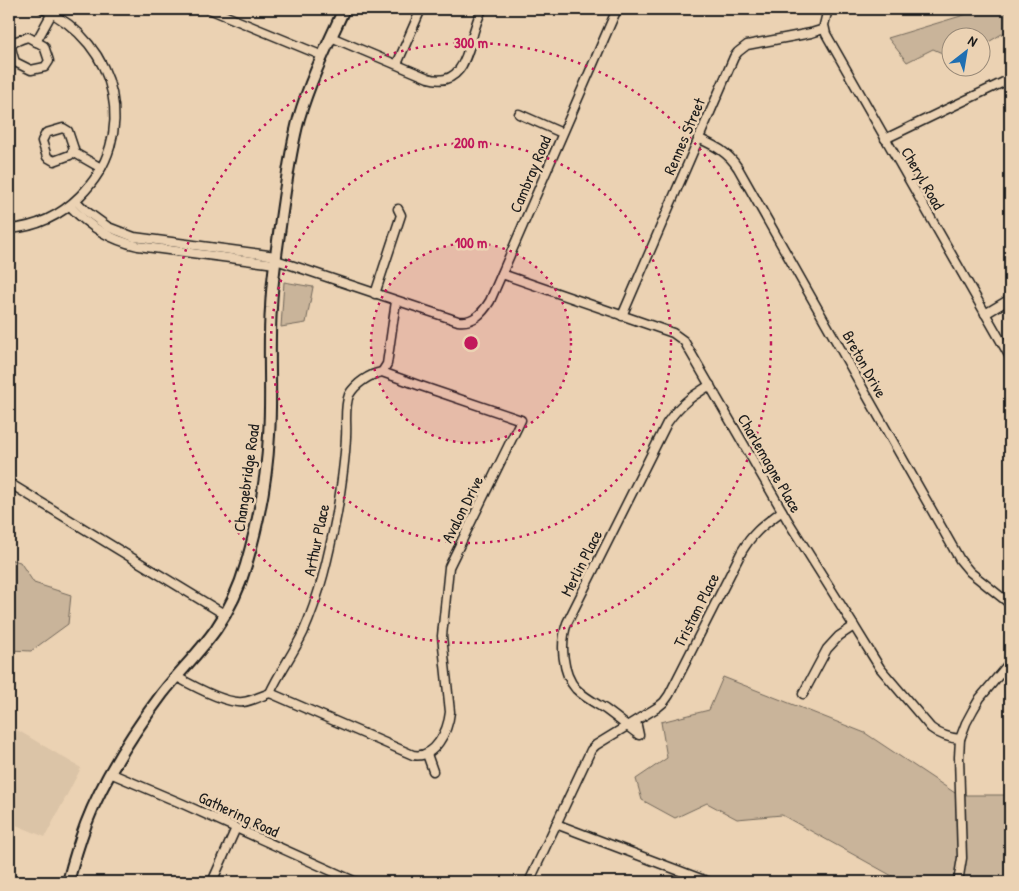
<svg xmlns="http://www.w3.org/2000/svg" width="1019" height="891" font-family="'Patrick Hand',sans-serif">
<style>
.built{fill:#dbc4a7}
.green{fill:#c9b49a;stroke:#72685b}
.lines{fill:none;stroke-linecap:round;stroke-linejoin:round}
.minor-casing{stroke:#1c1c1c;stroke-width:11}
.major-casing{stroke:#1c1c1c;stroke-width:14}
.minor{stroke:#ebd2b3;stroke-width:8}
.major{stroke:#ebd2b3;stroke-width:10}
.ring{fill:none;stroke:#c2185b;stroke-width:2.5;stroke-dasharray:2.5 5}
.labels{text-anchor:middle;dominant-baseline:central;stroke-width:5;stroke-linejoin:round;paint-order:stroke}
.street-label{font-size:16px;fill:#1c1c1c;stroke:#ebd2b3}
.centre{fill:#c2185b;stroke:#ebd2b3;stroke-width:2.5}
.ring-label{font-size:15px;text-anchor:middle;font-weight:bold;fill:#c2185b;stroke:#ebd2b3;stroke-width:5;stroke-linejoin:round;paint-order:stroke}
</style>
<rect width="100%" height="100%" fill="#ebd2b3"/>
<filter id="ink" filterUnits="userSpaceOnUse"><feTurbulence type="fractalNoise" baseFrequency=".02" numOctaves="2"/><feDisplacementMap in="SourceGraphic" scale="10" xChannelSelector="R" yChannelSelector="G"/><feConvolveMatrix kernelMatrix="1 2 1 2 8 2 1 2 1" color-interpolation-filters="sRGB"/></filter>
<g filter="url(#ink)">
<polygon class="built" points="9,725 81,768 45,837 9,822"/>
<g class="green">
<polygon points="984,9 1010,9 1010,29 982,46 982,38 952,38 951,57 933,49 907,62 888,38"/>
<polygon points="284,282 313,287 306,323 281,327"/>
<polygon points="9,559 20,562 34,583 71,595 68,624 31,651 9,650"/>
<polygon points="723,677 865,733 958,795 1008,795 1010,791 1010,882 903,882 782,815 737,819 707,803 675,818 642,800 636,779 667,758 661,722 709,710"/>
</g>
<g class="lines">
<defs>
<g id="minor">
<polyline points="209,9 323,56"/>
<polyline points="828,9 824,25 826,34 1010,357"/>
<path d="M28,37L44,46L49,61L45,67L31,70L15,62C9,43 9,43 28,37Z"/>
<path d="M331,37L428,78C461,88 467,55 474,31C476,24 479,16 482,9"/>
<polyline points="36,42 52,13"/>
<polyline points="397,64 421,9"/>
<polyline points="519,114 562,133"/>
<polygon points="63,128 68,131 74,149 70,155 54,161 47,157 42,141 46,133"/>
<path d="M698,138C715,146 728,152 738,168L960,560L970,572L1010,604"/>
<polyline points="885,139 945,110 1010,79"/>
<polyline points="73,152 101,168"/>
<polyline points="76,201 86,211 108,227 134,237 276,256"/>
<path d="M70,206C89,227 111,240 138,246L275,264"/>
<path d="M9,229C36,227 61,215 80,196C140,137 118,43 43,9"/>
<path d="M276,260L458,321C473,323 482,314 490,301L617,9"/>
<path d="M502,274L673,333L684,341L788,521L854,626L880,668L931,728C940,735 949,738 960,739"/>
<polyline points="375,294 401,215 398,209"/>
<polyline points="985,314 1010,299"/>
<polyline points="622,316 734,57 738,52 747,45 811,33 824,29"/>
<polyline points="9,483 224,614"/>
<path d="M177,677C193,686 226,704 243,702C252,701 261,696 270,693C279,673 293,654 303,633C320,595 329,554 337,513C341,488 345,462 346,437C347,424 344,408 349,395C355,384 370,374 382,372L387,364L396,301"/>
<path d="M270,693L413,755C435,759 448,731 450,712L442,636L449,567L521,420L418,385L382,372"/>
<polyline points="803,694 827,649 839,636 854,626"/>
<path d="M636,721L639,735C627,726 616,717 605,709C595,703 584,697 576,689C562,673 560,643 567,623L667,423C680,404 691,397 710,385"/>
<polyline points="427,754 433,771"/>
<polyline points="110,773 183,804 356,882"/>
<polyline points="556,824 709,882"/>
<polyline points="212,882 236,828"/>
<path d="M529,882L591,750L596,745L658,707L664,702L669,695L742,551C754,531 764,525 782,511"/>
<polyline points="958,882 962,858 959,757 960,739 966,723 973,710 980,698 1010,662"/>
</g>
<path id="major" d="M68,882C73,863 79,843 86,824C104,777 132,734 162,694C179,672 200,652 216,629C229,610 240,586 246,565C258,524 267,479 269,435C272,393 268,351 271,308C272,279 277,249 281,219C286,185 290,151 299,118C310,80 328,44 344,9"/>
</defs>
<use href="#minor" class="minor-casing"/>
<use href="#major" class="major-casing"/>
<use href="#minor" class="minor"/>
<use href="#major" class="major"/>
</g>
</g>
<circle cx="471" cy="343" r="100" fill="#c2185b" fill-opacity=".12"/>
<g class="ring">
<circle cx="471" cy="343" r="100"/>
<circle cx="471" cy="343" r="200"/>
<circle cx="471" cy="343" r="300"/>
</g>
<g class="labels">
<g class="street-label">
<text transform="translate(684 136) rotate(-67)">Rennes Street</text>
<text transform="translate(530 174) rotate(-67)">Cambray Road</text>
<text transform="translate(923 178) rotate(60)">Cheryl Road</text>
<text transform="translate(865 364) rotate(61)">Breton Drive</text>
<text transform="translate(770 463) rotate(60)">Charlemagne Place</text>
<text transform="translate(246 478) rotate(-82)">Changebridge Road</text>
<text transform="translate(462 509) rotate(-63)">Avalon Drive</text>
<text transform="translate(316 540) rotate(-78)">Arthur Place</text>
<text transform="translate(581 563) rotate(-63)">Merlin Place</text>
<text transform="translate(696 610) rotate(-63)">Tristam Place</text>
<text transform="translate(239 814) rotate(25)">Gathering Road</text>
</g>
</g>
<circle cx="471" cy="343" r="8" class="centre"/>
<g class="ring-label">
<text x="471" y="48">300 m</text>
<text x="471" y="148">200 m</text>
<text x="471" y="248">100 m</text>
</g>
<rect width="1019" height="891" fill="none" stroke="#ebd2b3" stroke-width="30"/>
<rect x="15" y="15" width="989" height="861" fill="none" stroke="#1c1c1c" stroke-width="2" filter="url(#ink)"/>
<g transform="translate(966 52) rotate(31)"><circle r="24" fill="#ebd2b3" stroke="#988977"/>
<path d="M0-4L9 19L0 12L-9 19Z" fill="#1f6fb2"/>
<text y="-8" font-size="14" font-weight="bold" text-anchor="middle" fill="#1c1c1c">N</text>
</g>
</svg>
